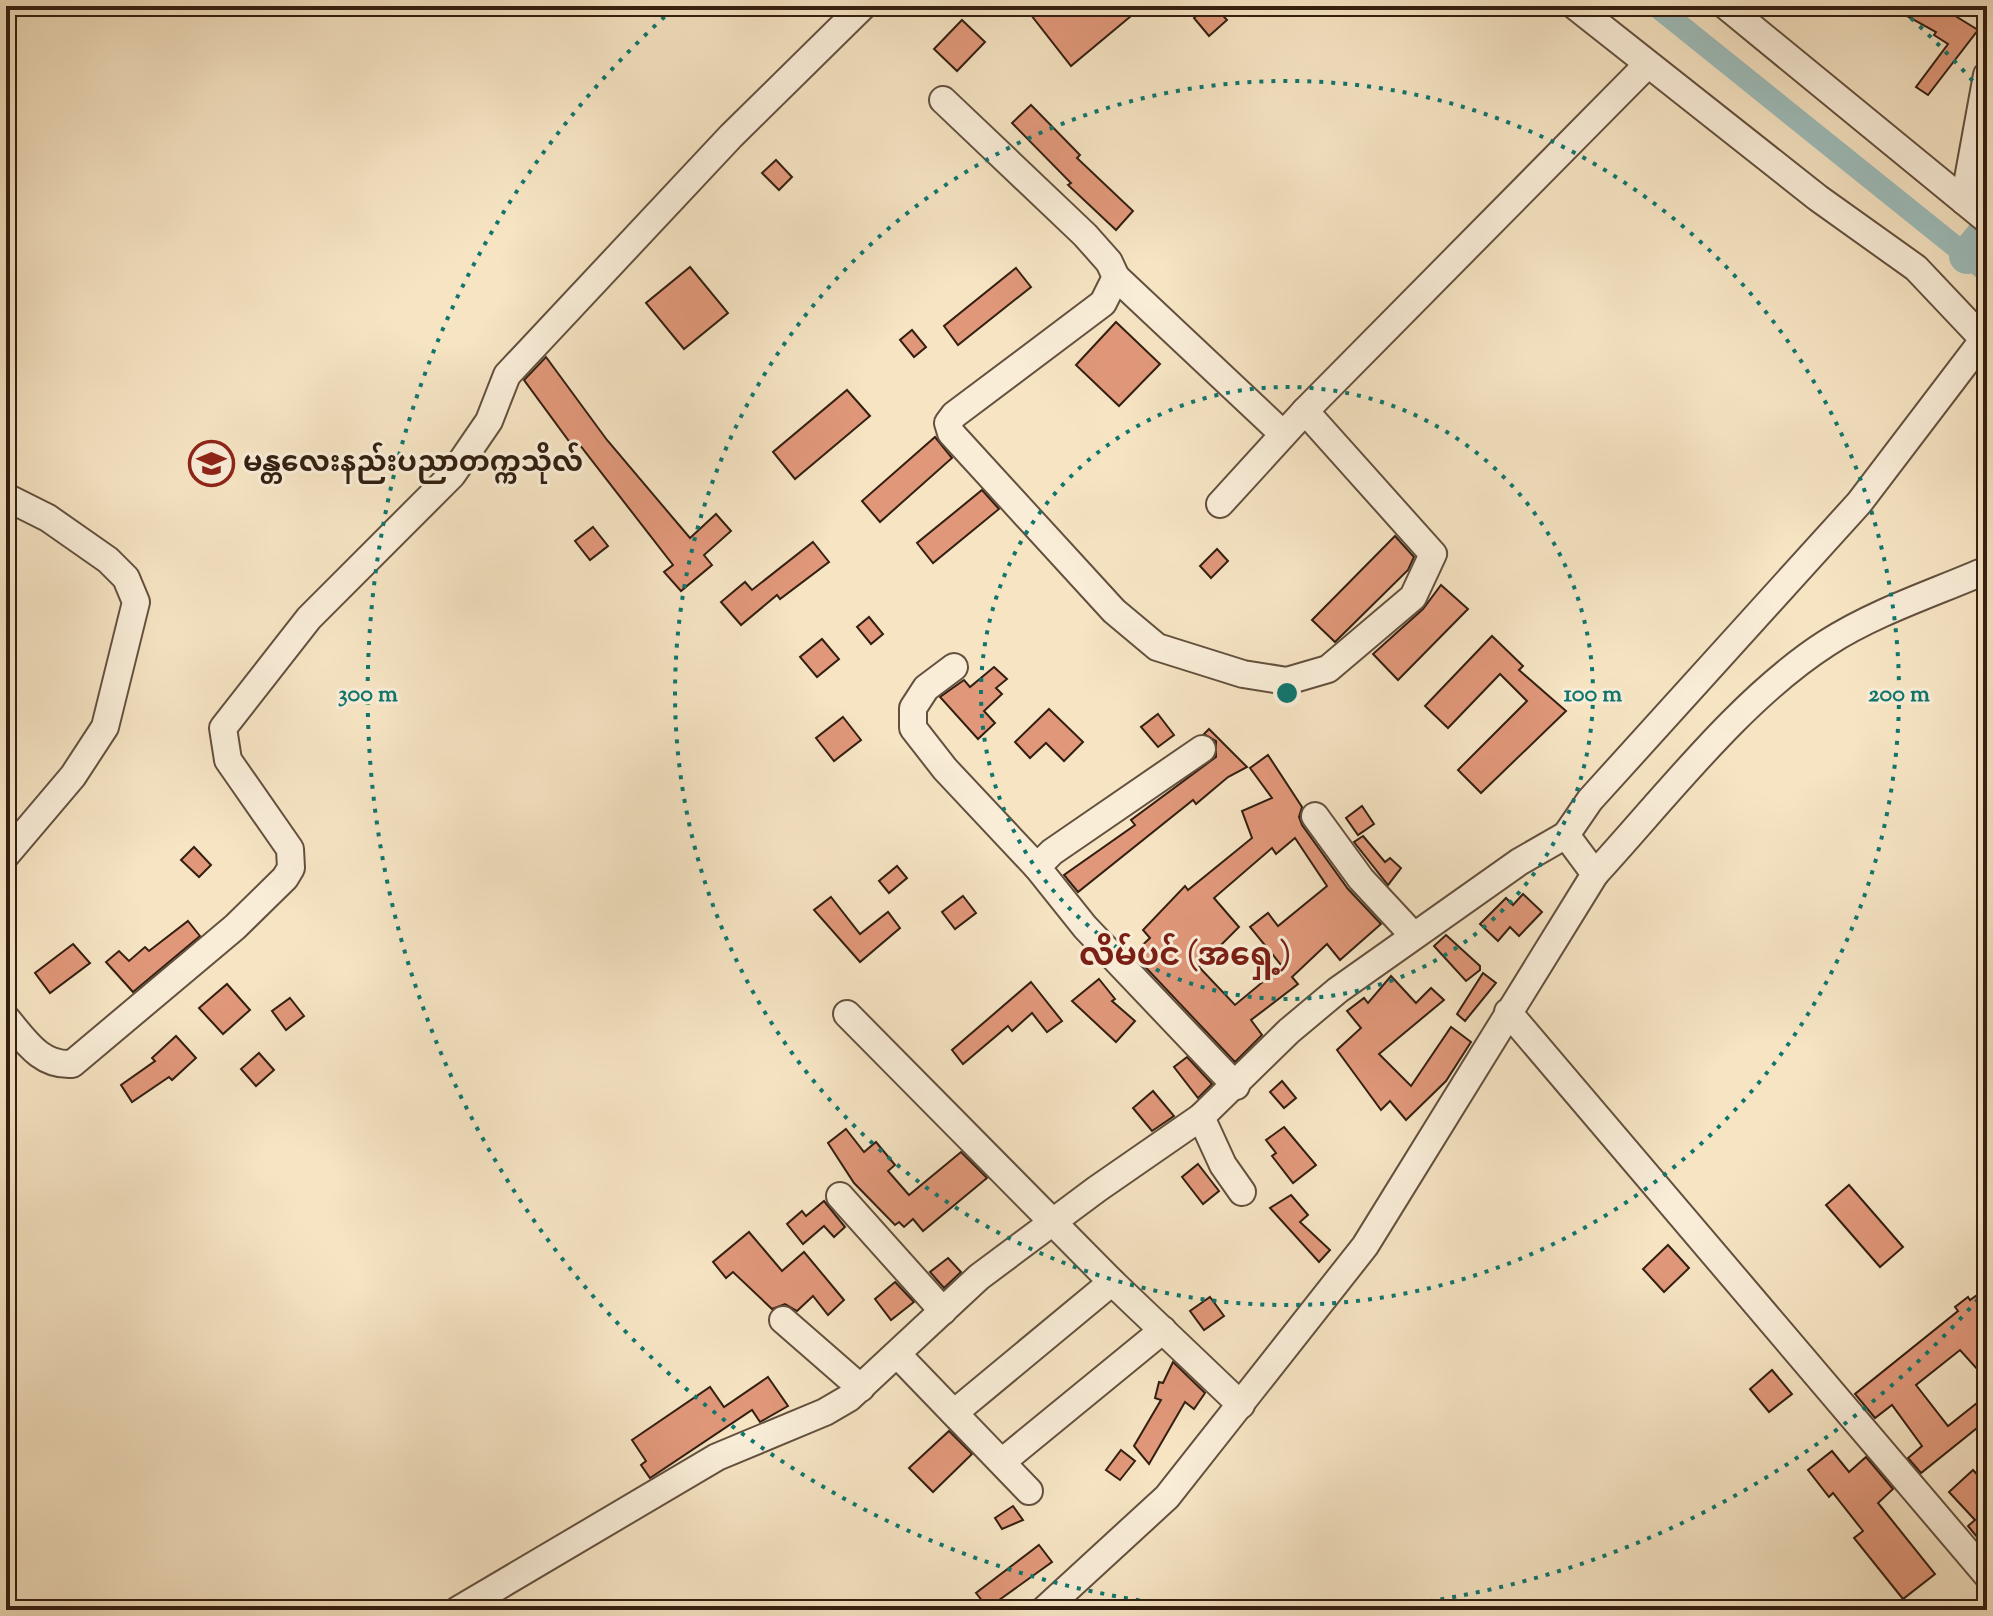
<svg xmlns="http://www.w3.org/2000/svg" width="1993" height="1616" font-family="'Sorts Mill Goudy','Noto Sans Myanmar',serif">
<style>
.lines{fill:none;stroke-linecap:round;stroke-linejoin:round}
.canal{stroke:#9ebdbb;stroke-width:22}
.river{stroke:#9ebdbb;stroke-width:36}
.building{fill:#e1987a;stroke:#331f11;stroke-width:2;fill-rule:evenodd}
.minor-casing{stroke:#64503e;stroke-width:30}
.minor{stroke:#f9edd8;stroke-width:26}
.ring{fill:none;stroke:#0f766e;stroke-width:4;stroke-dasharray:4 8}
.labels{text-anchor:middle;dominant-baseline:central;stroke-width:6;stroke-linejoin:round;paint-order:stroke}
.poi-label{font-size:28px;font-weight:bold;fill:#331f11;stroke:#f9edd8;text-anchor:start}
.quarter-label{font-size:32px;font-weight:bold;fill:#7a1f14;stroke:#f9edd8}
.centre{fill:#0f766e;stroke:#f9edd8;stroke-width:4}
.ring-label{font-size:24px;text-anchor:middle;font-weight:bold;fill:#0f766e;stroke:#f9edd8;stroke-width:6;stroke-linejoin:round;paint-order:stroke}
</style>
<rect width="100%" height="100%" fill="#f6e4c3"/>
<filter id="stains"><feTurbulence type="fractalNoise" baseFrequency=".0025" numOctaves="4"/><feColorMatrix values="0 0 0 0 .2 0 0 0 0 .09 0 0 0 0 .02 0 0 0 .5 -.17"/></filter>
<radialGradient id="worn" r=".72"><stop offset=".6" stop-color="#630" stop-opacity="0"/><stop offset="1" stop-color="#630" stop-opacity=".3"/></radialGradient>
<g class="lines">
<polyline class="canal" points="1656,6 1987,272"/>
<polyline class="river" points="1967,256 1987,232"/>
</g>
<g class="building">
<polygon points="1024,6 1143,6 1071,66"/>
<polygon points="1207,6 1214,6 1227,20 1209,36 1194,18"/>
<polygon points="1889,6 1939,6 1978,30 1928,95 1916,87 1948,44 1934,35 1936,32"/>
<polygon points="962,20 985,42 957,71 934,49"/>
<polygon points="1031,105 1080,155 1077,158 1133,211 1116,230 1068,185 1071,183 1012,123"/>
<polygon points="776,160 792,177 779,190 762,173"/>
<polygon points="690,267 728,313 684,349 646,303"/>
<polygon points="1016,268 1031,287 958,345 944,326"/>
<polygon points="1116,322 1160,364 1119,406 1076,365"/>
<polygon points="912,330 926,347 914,357 900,340"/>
<polygon points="546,357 607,440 690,538 716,514 731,531 704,555 712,565 681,591 664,572 673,565 579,444 574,448 524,380"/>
<polygon points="847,390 870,416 795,479 773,452"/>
<polygon points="935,437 952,458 880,522 862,501"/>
<polygon points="982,490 999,509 933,563 917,543"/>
<polygon points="593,527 608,546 590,560 575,541"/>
<polygon points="1395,536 1414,557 1408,570 1335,642 1312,620"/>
<polygon points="813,542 829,562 780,599 777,595 741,625 721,602 745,582 752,590"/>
<polygon points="1217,549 1228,561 1211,578 1200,566"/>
<polygon points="1441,585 1468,609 1398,680 1373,654 1423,609"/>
<polygon points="869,617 883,634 871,644 857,627"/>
<polygon points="1492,636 1523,666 1519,670 1566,711 1481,793 1458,770 1527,701 1500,674 1448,728 1425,706"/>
<polygon points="822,639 839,659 817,677 800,657"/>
<polygon points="994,667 1007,679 996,688 1002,694 984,711 995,723 978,739 940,697 964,680 970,687"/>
<polygon points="1049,709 1083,742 1064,761 1046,743 1030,758 1015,742"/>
<polygon points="1158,714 1174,735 1158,747 1141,727"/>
<polygon points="843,717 861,740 834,761 816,738"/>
<polygon points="1209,729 1247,767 1228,777 1196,804 1193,800 1078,892 1064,875 1135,825 1131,820 1216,757 1216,741 1204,734"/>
<path d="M1268,755L1302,807L1299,817L1302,825L1348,889L1381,924L1340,960L1327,944L1292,977L1298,984L1251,1020L1262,1035L1235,1062L1133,954L1150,938L1143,930L1185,886L1188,890L1252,838L1242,811L1272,798L1250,768ZM1295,838L1327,886L1278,926L1268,913L1250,927L1282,966L1235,1005L1199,967L1239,927L1214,898L1272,848L1276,854Z"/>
<polygon points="1362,806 1374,824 1358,835 1346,818"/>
<polygon points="1363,836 1385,862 1390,858 1401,868 1388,885 1354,842"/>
<polygon points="194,847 211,865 199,877 181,860"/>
<polygon points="897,866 907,878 889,893 879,881"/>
<polygon points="1523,894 1542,912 1519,936 1510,927 1498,941 1480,924 1506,898 1513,905"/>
<polygon points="963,896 976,913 955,929 942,912"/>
<polygon points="831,897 860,934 888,912 900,928 860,962 814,910"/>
<polygon points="188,921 200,936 133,992 106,962 119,951 129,961 145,947 149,951"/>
<polygon points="1446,935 1480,966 1480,970 1466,981 1434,946"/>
<polygon points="73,944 90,963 50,993 35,973"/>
<polygon points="1483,973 1496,983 1465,1021 1457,1014"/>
<polygon points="1391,976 1416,1003 1431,988 1444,1000 1379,1054 1411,1086 1451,1027 1471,1042 1446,1081 1406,1120 1390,1101 1381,1110 1337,1050 1361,1028 1347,1011 1364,998 1368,1003"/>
<polygon points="1099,979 1115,999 1112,1001 1135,1021 1116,1042 1072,1001"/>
<polygon points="1031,982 1062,1021 1047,1032 1032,1013 1012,1031 1008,1026 963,1064 952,1050"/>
<polygon points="227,984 250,1010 223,1034 199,1008"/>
<polygon points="290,998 304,1016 286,1030 272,1011"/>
<polygon points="176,1036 196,1058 172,1080 169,1077 132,1102 121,1085 155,1061 152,1058"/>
<polygon points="259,1053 274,1070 256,1086 241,1069"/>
<polygon points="1187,1057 1212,1084 1198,1098 1174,1067"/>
<polygon points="1282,1081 1296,1098 1284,1108 1270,1092"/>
<polygon points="1153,1091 1174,1116 1152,1131 1133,1108"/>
<polygon points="1284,1127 1316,1165 1293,1183 1272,1156 1276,1153 1266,1140"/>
<polygon points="846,1129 864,1152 876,1142 895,1165 888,1171 909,1195 961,1152 987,1178 923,1231 913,1219 904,1227 899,1222 895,1225 854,1183 828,1143"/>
<polygon points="1198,1164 1219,1191 1203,1204 1182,1177"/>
<polygon points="1849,1185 1903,1247 1880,1267 1826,1205"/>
<polygon points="1291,1195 1308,1215 1300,1222 1330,1250 1319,1262 1270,1208"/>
<polygon points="824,1201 845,1227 834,1237 824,1226 803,1244 787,1224 802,1211 806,1216"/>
<polygon points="749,1232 782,1271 804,1252 844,1300 828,1315 813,1296 797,1311 785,1304 772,1309 733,1272 726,1278 713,1262"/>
<polygon points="1668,1245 1689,1268 1664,1292 1643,1269"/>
<polygon points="948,1258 961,1272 944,1288 930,1272"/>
<polygon points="895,1282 914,1302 891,1320 875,1299"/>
<polygon points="1987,1288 1987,1380 1960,1350 1916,1385 1948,1426 1987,1395 1987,1420 1921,1473 1908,1458 1922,1446 1892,1405 1875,1418 1855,1394 1958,1311 1955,1307 1968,1297 1970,1300"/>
<polygon points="1210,1297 1224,1316 1204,1330 1190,1311"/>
<polygon points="1173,1362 1205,1393 1194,1409 1185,1402 1149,1464 1134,1446 1161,1400 1155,1398 1159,1382 1163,1383"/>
<polygon points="1772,1370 1792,1394 1769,1412 1750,1389"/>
<polygon points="768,1377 788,1406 760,1422 752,1410 650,1478 641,1465 646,1461 632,1440 710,1387 724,1407"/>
<polygon points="949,1431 972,1454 933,1492 909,1468"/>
<polygon points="1121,1450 1135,1461 1120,1480 1106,1470"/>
<polygon points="1832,1451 1849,1472 1866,1457 1893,1489 1878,1503 1935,1574 1903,1599 1854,1538 1863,1531 1833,1493 1829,1497 1808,1470"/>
<polygon points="1973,1470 1987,1485 1987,1549 1968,1526 1975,1520 1949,1492"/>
<polygon points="1013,1506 1023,1520 1002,1529 995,1518"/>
<polygon points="1039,1545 1052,1562 988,1608 976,1593"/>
</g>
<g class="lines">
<defs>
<g id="minor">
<polyline points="1575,6 1818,198 1916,268 1987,343"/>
<polyline points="1726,6 1987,220"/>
<polyline points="943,100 1085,235 1109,262 1116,277 1103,303 954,415 948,423 951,433 1114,611 1157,647 1243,674 1287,681 1328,669 1413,597 1433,554 1305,411"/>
<polyline points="1964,201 1987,75"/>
<polyline points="1116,277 1283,434"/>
<polyline points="6,497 48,518 108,560 126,578 136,602 105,727 73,776 6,855"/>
<polyline points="1220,504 1305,411 1647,65"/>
<polyline points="954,667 926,688 913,708 913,728 945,769 1037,867"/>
<polyline points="1202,749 1052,852 1037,867 1085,927 1236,1086"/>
<polyline points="1315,816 1361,879 1413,935"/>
<path d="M1595,874C1664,799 1741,698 1827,643C1875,612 1934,593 1987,570"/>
<polyline points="1508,1012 1987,1575"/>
<polyline points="847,1014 1112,1282 1241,1405"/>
<path d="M6,1018C25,1040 40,1066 72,1064L235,927L285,878L291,868L290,849L228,760L223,728L309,618L452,475L489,421L507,375L731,136L863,6"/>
<polyline points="1201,1117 1223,1165 1242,1192"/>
<polyline points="840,1196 943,1311"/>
<polyline points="783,1320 861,1388"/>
<polyline points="897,1354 1029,1491"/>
<polyline points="954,1413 1112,1282"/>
<polyline points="1003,1461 1163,1330"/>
<polyline points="458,1610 717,1457 825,1412 849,1398 979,1277 1097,1189 1201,1117 1289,1031 1338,990 1519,862 1566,835"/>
<polyline points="1044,1610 1167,1497 1365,1246 1595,874 1566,835 1590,800 1859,503 1983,340"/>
</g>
</defs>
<use href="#minor" class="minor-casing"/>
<use href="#minor" class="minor"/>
</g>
<g class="ring">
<circle cx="1287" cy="693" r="306"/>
<circle cx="1287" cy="693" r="612"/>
<path d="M1986 1290A919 919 0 0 1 1351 1610M1223 1610A919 919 0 0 1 672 10M1902 10A919 919 0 0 1 1986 96"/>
</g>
<defs>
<symbol id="university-ring" viewBox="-11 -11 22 22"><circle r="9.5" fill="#f9edd8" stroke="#8f2418" stroke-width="1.5"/><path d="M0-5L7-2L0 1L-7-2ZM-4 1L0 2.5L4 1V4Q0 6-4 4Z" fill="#8f2418"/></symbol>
</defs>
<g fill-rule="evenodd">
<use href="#university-ring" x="186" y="438" width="51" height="51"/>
</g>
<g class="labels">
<g class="poi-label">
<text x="243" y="464">မန္တလေးနည်းပညာတက္ကသိုလ်</text>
</g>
<g class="quarter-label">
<text x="1185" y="957">လိမ်ပင် (အရှေ့)</text>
</g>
</g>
<circle cx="1287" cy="693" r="12" class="centre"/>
<g class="ring-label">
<text x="1593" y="701">100 m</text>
<text x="1899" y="701">200 m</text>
<text x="368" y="701">300 m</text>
</g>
<rect width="1993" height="1616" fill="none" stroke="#f6e4c3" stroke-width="32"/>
<rect x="8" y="8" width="1977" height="1600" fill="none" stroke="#331f11" stroke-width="4"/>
<rect x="16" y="16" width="1961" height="1584" fill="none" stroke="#331f11" stroke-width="2"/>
<rect width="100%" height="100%" filter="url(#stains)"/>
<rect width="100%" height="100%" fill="url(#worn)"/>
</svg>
